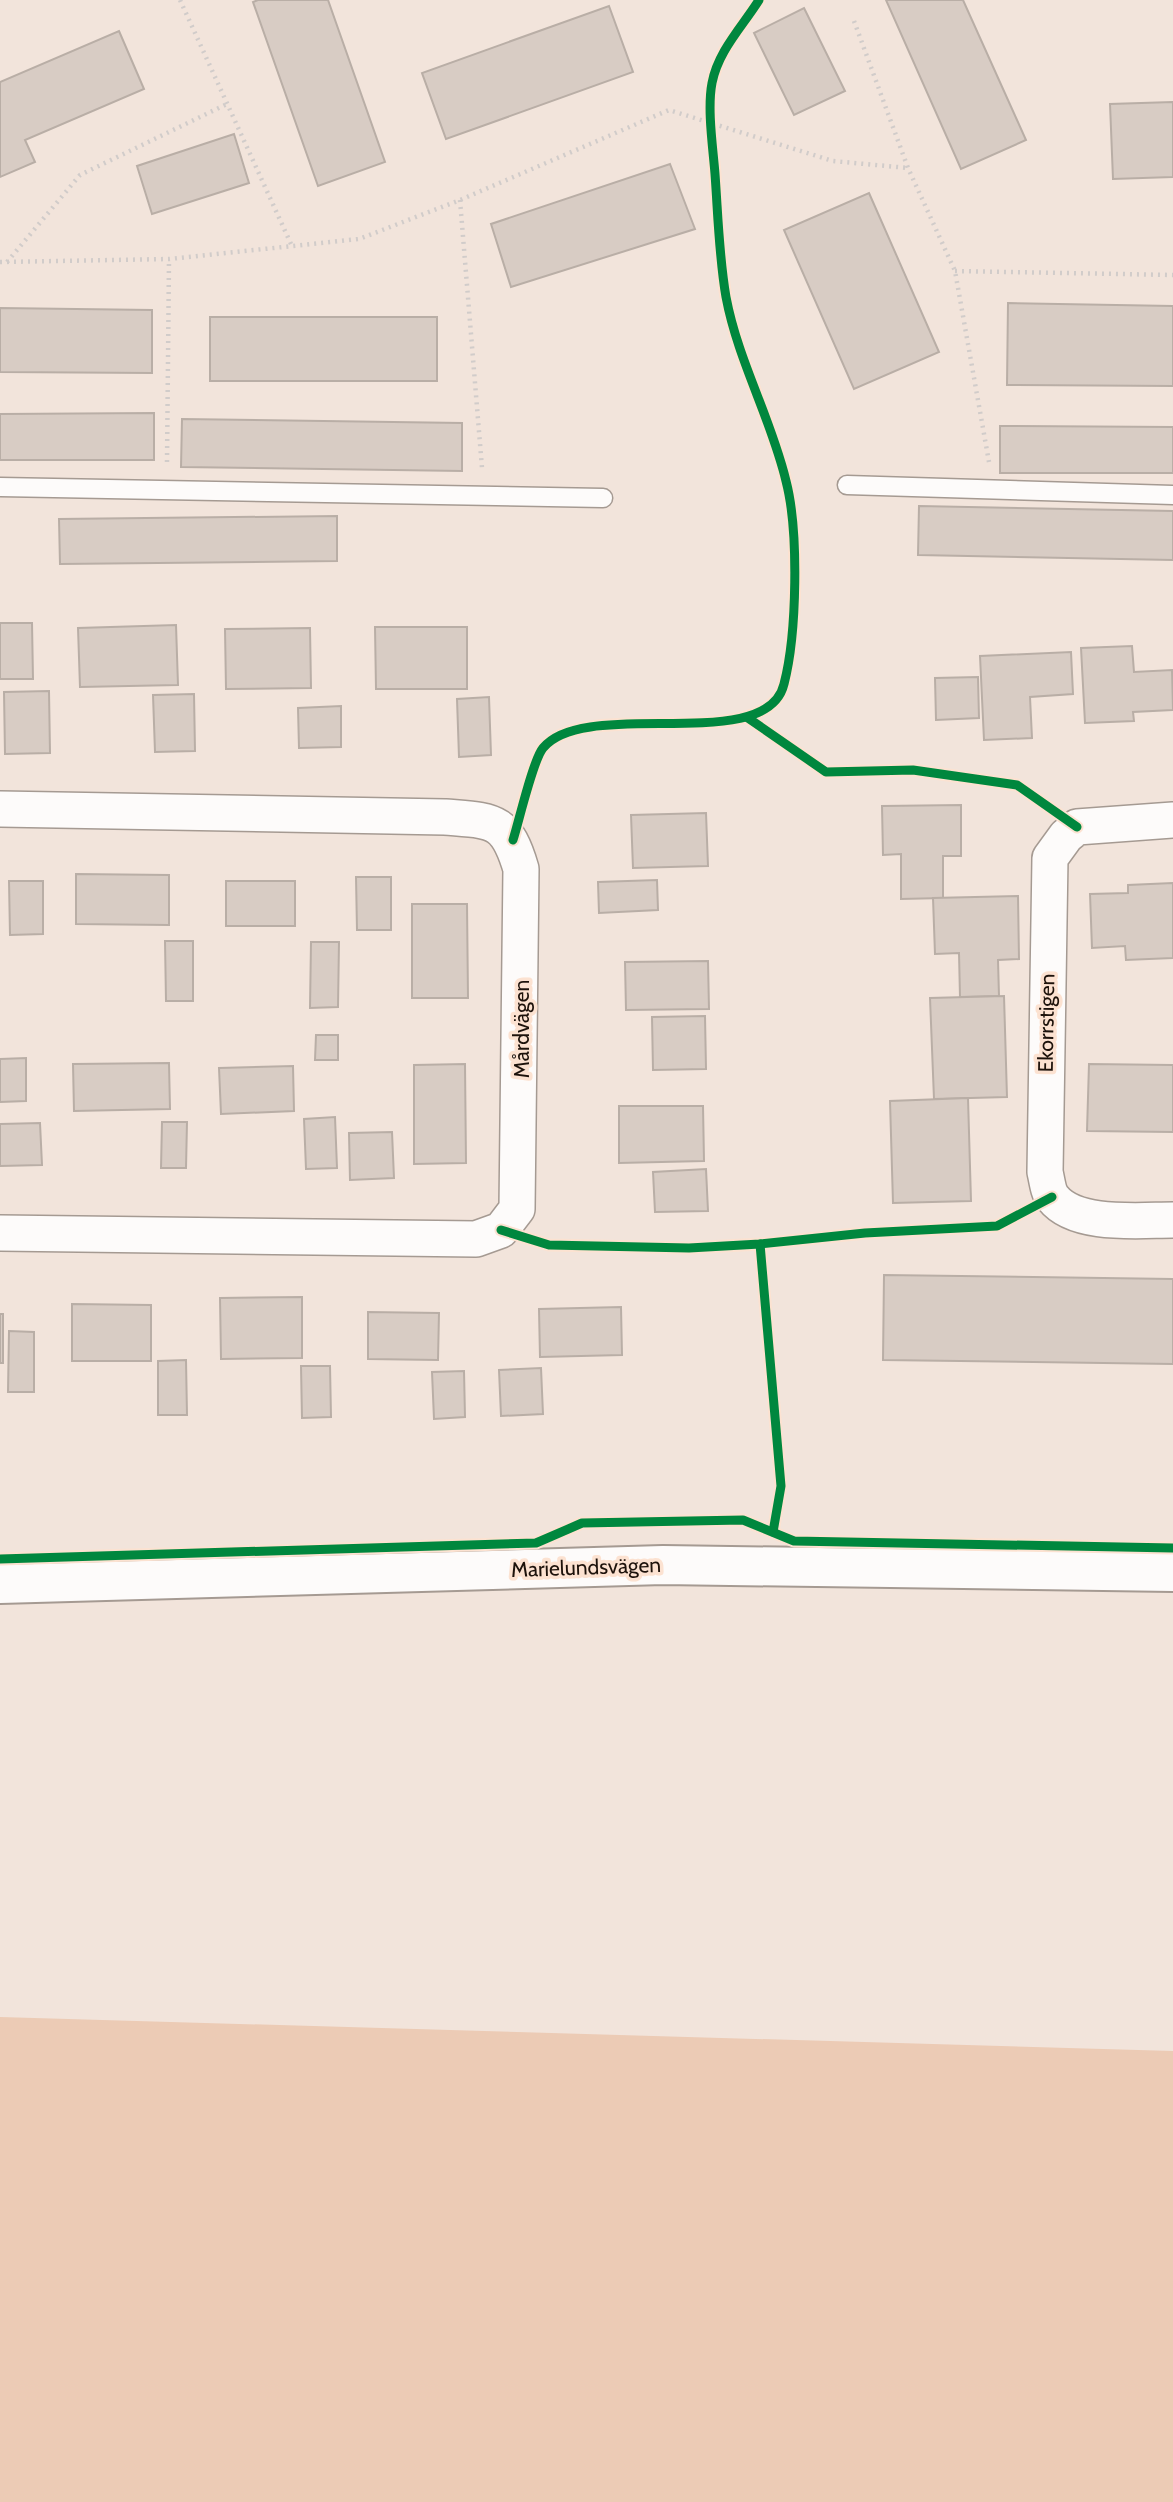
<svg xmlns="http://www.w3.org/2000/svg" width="1173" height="2502" font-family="Cabin,sans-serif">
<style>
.green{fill:#eccbb5}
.building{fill:#d8ccc4;stroke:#b9aea6;stroke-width:2}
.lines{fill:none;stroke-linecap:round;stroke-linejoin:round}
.lane-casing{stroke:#a59a92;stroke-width:21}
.street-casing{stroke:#a59a92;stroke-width:38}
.secondary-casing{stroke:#a59a92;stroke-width:42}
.path{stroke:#d1ccca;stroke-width:4.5;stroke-dasharray:2 5;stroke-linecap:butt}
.lane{stroke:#fdfbfa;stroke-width:18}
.street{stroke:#fdfbfa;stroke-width:35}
.secondary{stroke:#fdfbfa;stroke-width:38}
.cycleway-casing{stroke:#fce2d1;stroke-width:13}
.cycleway{stroke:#00873e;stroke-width:9}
.labels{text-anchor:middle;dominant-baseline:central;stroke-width:7;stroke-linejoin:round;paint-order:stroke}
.street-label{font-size:21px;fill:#1d120b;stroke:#fce2d1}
</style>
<rect width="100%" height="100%" fill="#f2e4db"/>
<polygon class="green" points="0,2017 1173,2051 1173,2502 0,2502"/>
<g class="building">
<polygon points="258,0 328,0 385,162 318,186 253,2"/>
<polygon points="886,0 963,0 1026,140 961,169"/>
<polygon points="609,6 633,72 446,139 422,73"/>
<polygon points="804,8 845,91 794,115 754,33"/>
<polygon points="119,31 144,89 25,140 35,162 0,177 0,82"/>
<polygon points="1173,102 1173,177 1113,179 1110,104"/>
<polygon points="234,134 249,183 152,214 137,166"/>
<polygon points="670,164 695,229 511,287 491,224"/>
<polygon points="869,193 939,352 854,389 784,230"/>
<polygon points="1008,303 1173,306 1173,386 1007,385"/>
<polygon points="0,308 152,310 152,373 0,372"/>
<rect x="210" y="317" width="227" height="64"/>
<polygon points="154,413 154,460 0,460 0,414"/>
<polygon points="182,419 462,423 462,471 181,467"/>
<polygon points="1000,426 1173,427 1173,473 1000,473"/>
<polygon points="919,506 1173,511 1173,560 918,555"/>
<polygon points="337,516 337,561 60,564 59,519"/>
<polygon points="0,623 32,623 33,679 0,679"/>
<polygon points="176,625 178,685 80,687 78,628"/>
<polygon points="375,627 467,627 467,689 376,689"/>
<polygon points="310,628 311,688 226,689 225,629"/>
<polygon points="1132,646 1134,672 1172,670 1173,710 1133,712 1134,721 1085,723 1081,648"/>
<polygon points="1071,652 1073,694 1030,697 1032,738 984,740 980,656"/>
<polygon points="978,677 979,718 936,720 935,678"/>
<polygon points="49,691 50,753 5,754 4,692"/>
<polygon points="194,694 195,751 155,752 153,695"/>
<polygon points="489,697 491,755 459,757 457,699"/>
<polygon points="341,706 341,747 299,748 298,708"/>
<polygon points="961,805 961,856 943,856 943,898 901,899 901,854 883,855 882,806"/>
<polygon points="706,813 708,866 633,868 631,815"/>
<polygon points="76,874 169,875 169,925 76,924"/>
<polygon points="356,877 391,877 391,930 357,930"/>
<polygon points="657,880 658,910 599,913 598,882"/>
<polygon points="9,881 43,881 43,934 10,935"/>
<rect x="226" y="881" width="69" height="45"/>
<polygon points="1173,883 1173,958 1126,960 1125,946 1092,948 1090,894 1128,893 1128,885"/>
<polygon points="1018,896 1019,959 998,960 999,996 960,997 959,953 935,954 933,898"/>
<polygon points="412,904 467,904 468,998 412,998"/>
<polygon points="165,941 193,941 193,1001 166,1001"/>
<polygon points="311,942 339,942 338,1007 310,1008"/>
<polygon points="708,961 709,1009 626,1010 625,962"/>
<polygon points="1004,996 1007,1097 934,1099 930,998"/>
<polygon points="705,1016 706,1069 653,1070 652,1017"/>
<polygon points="316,1035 338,1035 338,1060 315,1060"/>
<polygon points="26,1058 26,1101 0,1102 0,1059"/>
<polygon points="169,1063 170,1109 74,1111 73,1064"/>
<polygon points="465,1064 466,1163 414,1164 414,1065"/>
<polygon points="1089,1064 1173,1065 1173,1132 1087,1131"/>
<polygon points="293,1066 294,1111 221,1114 219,1068"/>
<polygon points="968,1098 971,1201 893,1203 890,1101"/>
<polygon points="619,1106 703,1106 704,1161 619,1163"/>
<polygon points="335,1117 337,1168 306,1169 304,1119"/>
<polygon points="162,1122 187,1122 186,1168 161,1168"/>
<polygon points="40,1123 42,1165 0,1166 0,1124"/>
<polygon points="392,1132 394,1178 350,1180 349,1133"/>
<polygon points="706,1169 708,1211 655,1212 653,1172"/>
<polygon points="884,1275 1173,1279 1173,1364 883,1360"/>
<polygon points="302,1297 302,1358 221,1359 220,1298"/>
<polygon points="72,1304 151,1305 151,1361 72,1361"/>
<polygon points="621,1307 622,1355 540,1357 539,1309"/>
<polygon points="368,1312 439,1313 438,1360 368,1359"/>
<rect x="0" y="1314" width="3" height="49"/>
<polygon points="9,1331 34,1332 34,1392 8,1392"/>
<polygon points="186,1360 187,1415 158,1415 158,1361"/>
<polygon points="301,1366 330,1366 331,1417 302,1418"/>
<polygon points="541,1368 543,1414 501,1416 499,1370"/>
<polygon points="464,1371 465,1417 434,1419 432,1372"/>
</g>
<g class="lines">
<defs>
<g id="lane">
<polyline points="847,485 1173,495"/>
<polyline points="0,487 603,498"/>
</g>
<g id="street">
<path d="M0,809L445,817C493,821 506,818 521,869L517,1209L501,1230L476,1239L0,1233"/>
<path d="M1173,820L1077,827L1066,836L1050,858L1045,1172C1047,1180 1048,1192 1053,1198C1076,1227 1139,1220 1173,1220"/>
</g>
<polyline id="secondary" points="0,1584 663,1565 1173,1572"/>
</defs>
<use href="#lane" class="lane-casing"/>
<use href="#street" class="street-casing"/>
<use href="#secondary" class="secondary-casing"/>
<g class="path">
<polyline points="180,0 291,244"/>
<polyline points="854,21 908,168 955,271 989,462"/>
<polyline points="460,200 482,468"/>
<polyline points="0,262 169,259 359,239 460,200 669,110 833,161 908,168"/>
<polyline points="7,262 80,175 227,104"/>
<polyline points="955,271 1173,275"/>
<polyline points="167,462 169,259"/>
</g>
<use href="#lane" class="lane"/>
<use href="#street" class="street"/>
<use href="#secondary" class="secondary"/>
<defs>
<g id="cycleway">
<polyline points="748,718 826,772 913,770 1017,785 1077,827"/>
<path d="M513,840C519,821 533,760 543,748C585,696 767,756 784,684C797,634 799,531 786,481C771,418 738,361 726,297C719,257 718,215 715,174C713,148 707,109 712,83C718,51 742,27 759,0"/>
<polyline points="501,1230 549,1245 689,1248 760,1244 865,1233 997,1226 1052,1197"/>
<polyline points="760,1244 781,1486 773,1532"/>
<polyline points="0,1559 536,1543 582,1523 743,1520 794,1541 1173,1548"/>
</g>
</defs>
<use href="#cycleway" class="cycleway-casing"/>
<use href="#cycleway" class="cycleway"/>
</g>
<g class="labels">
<g class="street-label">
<text transform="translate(1046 1023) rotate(-89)">Ekorrstigen</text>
<text transform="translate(521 1029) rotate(-90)">Mårdvägen</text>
<text transform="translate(586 1567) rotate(-2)">Marielundsvägen</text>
</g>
</g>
</svg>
